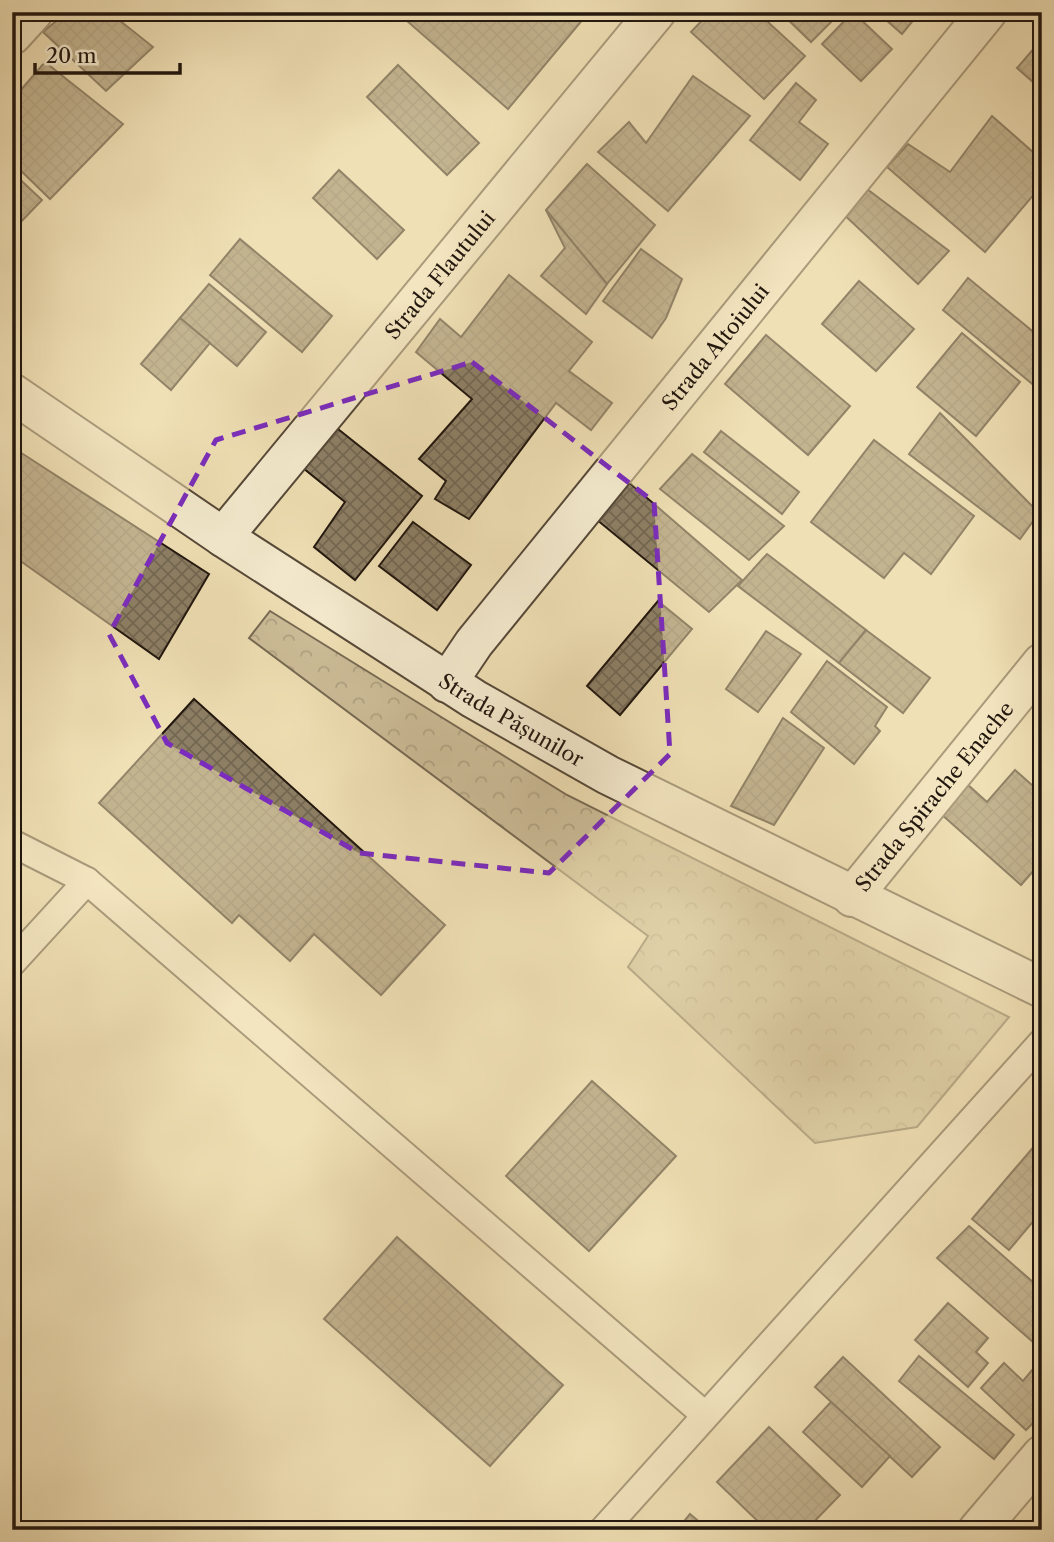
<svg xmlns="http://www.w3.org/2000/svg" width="1054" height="1542" font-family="'Libre Caslon Text',serif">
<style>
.forest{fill:url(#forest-crowns);stroke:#776a54;stroke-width:2}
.building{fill:url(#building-cross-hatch);stroke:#21160e;stroke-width:2}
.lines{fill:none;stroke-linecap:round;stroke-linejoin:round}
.service-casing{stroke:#554838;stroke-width:30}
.minor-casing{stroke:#554838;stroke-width:42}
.service{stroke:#f5ebcf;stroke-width:26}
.minor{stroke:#f5ebcf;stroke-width:38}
.marked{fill:none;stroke:#7b2cbf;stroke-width:5;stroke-dasharray:14 9;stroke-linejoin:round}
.labels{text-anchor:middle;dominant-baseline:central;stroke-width:6;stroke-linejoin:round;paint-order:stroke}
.street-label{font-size:21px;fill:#21160e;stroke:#f5ebcf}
</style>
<defs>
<pattern id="forest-crowns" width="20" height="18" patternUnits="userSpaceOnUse" patternTransform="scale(1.75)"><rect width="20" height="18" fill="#cdbe99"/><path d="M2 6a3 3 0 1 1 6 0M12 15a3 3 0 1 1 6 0" fill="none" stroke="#b0a383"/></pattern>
<pattern id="building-cross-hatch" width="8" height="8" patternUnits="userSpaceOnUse" patternTransform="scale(1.75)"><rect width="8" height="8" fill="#8d7f65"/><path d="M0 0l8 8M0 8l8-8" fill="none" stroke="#736752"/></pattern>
</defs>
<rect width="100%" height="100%" fill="#f0e0b5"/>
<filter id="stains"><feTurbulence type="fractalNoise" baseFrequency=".00286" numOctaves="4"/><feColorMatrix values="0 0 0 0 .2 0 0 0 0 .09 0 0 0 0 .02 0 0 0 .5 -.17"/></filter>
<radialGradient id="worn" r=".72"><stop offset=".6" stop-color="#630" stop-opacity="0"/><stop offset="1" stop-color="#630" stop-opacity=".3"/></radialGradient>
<polygon class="forest" points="270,611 567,795 1009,1017 917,1127 815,1143 628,967 648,936 249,638"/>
<g class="building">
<polygon points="67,12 109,12 153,47 106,91 43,32"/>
<polygon points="415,12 589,12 508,109 407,21"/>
<polygon points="710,12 757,12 805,56 764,99 691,32"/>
<polygon points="780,12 833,12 837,16 811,42"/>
<polygon points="853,12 892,49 861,81 822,44"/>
<polygon points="877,12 920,12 902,34"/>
<polygon points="1042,39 1042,90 1017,68"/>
<polygon points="45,62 123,124 50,199 12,162 12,100"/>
<polygon points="398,65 479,143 447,175 367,97"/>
<polygon points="693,76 750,116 668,211 598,152 629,122 646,143"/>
<polygon points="796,83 816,100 799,122 828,144 800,180 750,140"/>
<polygon points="992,116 1042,160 1042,185 985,252 887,167 908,144 950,172"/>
<polygon points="587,164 655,225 607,284 546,210"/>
<polygon points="339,170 404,230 377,259 313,198"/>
<polygon points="12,172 42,200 14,229 12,227"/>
<polygon points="863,186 949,251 918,284 840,211"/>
<polygon points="546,210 607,284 586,314 541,276 565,248"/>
<polygon points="240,239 332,316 302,352 210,275"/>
<polygon points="641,249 682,279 666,318 652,338 603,301"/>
<polygon points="509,275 592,342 569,371 612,403 591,430 556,403 469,519 435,499 446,481 419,459 472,399 416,352 440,319 461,337"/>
<polygon points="968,278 1042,339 1042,392 943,310"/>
<polygon points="859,281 914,329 876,371 822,324"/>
<polygon points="209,284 266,332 237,366 180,318"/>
<polygon points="180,318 210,343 171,390 141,364"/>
<polygon points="962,333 1020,382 976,436 917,387"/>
<polygon points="766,335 850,406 808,455 725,384"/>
<polygon points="940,413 1039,513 1020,539 909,454"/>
<polygon points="333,425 422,496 355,580 314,547 345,502 303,468"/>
<polygon points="721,431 799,492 782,514 704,452"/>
<polygon points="874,440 974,516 931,574 904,553 884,578 811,522"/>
<polygon points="12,447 209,574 159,659 12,555"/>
<polygon points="692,454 784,526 749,560 660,489"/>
<polygon points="624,478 742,580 709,612 591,515"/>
<polygon points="413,522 471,565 437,610 379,566"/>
<polygon points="767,554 866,630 839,663 738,586"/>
<polygon points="658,601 692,629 620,715 587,686"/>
<polygon points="866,630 930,678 903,713 839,663"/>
<polygon points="766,631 801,654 758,712 726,689"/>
<polygon points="827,661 887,707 875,726 880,731 854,764 791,712"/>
<polygon points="194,699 445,925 381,995 314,934 290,961 239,915 232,923 99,803"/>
<polygon points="783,718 824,748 774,825 731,806"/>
<polygon points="1015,770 1042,794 1042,861 1021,885 941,814 967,784 987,802"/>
<polygon points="592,1081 676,1156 589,1251 506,1176"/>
<polygon points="1042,1137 1042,1211 1009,1250 972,1219"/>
<polygon points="969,1226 1042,1290 1042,1350 937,1258"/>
<polygon points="397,1237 563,1385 490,1466 324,1319"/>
<polygon points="948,1303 988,1338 976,1352 988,1363 968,1387 915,1340"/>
<polygon points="919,1356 1014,1435 994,1459 899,1381"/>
<polygon points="843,1357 940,1447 912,1477 815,1387"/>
<polygon points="1004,1363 1023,1381 1033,1369 1042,1377 1042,1414 1026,1430 981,1388"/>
<polygon points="831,1402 890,1456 862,1487 803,1432"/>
<polygon points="769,1427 840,1495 806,1530 767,1530 717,1482"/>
<polygon points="690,1514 709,1530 677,1530"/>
</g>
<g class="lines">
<defs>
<g id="service">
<polyline points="12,843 87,881 705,1415"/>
<polyline points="12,963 87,881"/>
<polyline points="603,1530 1042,1042"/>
</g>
<g id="minor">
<polyline points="12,35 33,12"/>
<path id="s1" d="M12,393L223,537L474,699L608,775L1042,988"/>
<path id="s2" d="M223,537L656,12"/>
<path id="s3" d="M447,683L474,643L987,12"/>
<path id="s4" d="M852,897L1042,663"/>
<polyline points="978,1530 1042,1455"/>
</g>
</defs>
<use href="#service" class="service-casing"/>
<use href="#minor" class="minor-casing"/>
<use href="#service" class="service"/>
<use href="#minor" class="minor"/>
</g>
<path d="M0 0H1054V1542H0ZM472,362L654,502L670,754L549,873L359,853L167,743L109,634L216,440Z" fill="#f0e0b5" fill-opacity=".55" fill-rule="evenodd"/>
<path class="marked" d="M472,362L654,502L670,754L549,873L359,853L167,743L109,634L216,440Z"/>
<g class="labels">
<g class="street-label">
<text stroke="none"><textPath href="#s2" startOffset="340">Strada Flautului</textPath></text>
<text stroke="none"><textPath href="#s3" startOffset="430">Strada Altoiului</textPath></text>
<text stroke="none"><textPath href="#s1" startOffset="597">Strada Pășunilor</textPath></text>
<text stroke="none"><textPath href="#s4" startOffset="130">Strada Spirache Enache</textPath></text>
</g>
</g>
<rect width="1054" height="1542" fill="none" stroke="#f0e0b5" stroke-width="42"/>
<rect x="14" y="14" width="1026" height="1514" fill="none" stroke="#21160e" stroke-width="3.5"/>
<rect x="21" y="21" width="1012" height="1500" fill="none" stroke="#21160e" stroke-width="2"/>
<path d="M35 63v10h145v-10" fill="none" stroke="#21160e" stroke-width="3.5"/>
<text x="46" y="63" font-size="21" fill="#21160e" stroke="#f5ebcf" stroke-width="5" paint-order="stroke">20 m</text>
<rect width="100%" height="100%" filter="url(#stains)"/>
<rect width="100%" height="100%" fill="url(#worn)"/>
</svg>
